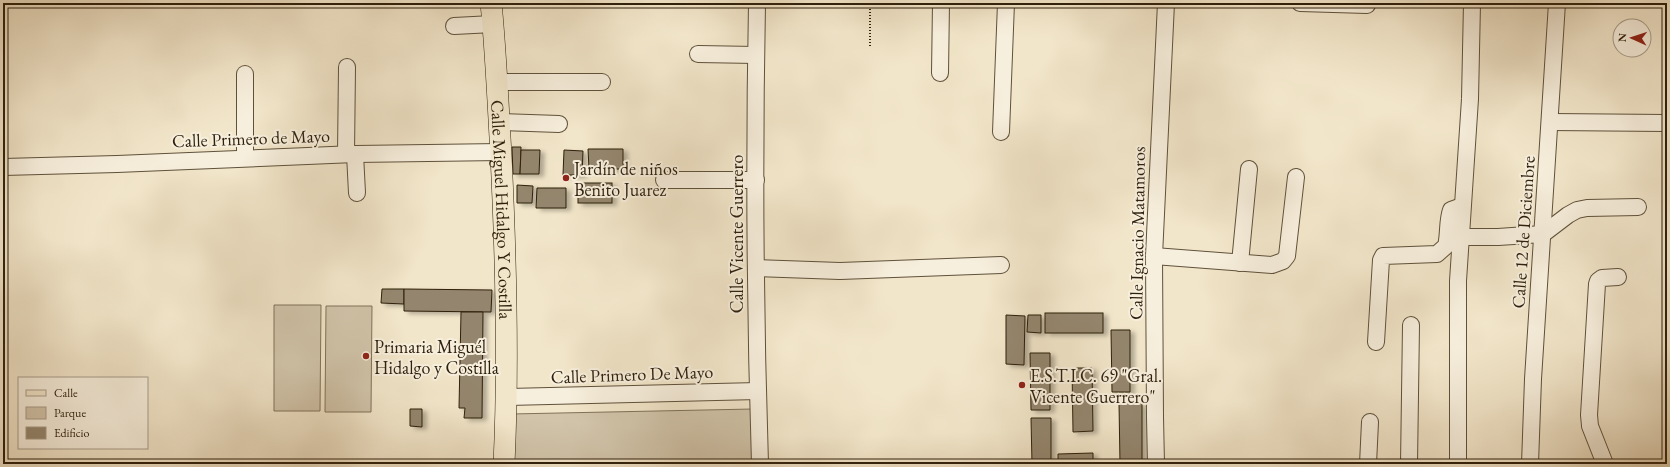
<svg xmlns="http://www.w3.org/2000/svg" width="1670" height="467" font-family="'EB Garamond',serif">
<style>
.green{fill:#d1c4aa;stroke:#80725a}
.building{fill:#94866e;stroke:#2e1f0b;filter:url(#shadow)}
.lines{fill:none;stroke-linecap:round;stroke-linejoin:round}
.minor-casing{stroke:#5f513b;stroke-width:18}
.major-casing{stroke:#2e1f0b;stroke-width:22}
.path{stroke:#2e1f0b;stroke-width:2;stroke-dasharray:1 2;stroke-linecap:butt}
.minor{stroke:#f7efdd;stroke-width:16}
.major{stroke:#f2e6ca;stroke-width:21}
.poi-dot{fill:#8f2418;stroke:#f7efdd;stroke-width:1.5}
.labels{text-anchor:middle;dominant-baseline:central;stroke-width:4;stroke-linejoin:round;paint-order:stroke}
.street-label{font-size:18px;fill:#2e1f0b;stroke:#f7efdd}
.poi-label{font-size:18px;fill:#2e1f0b;stroke:#f7efdd;text-anchor:start}
</style>
<defs>
<filter id="shadow"><feDropShadow dx="4.5" dy="2.5" stdDeviation="2" flood-color="#0004"/></filter>
</defs>
<rect width="100%" height="100%" fill="#f2e6ca"/>
<filter id="stains"><feTurbulence type="fractalNoise" baseFrequency=".005" numOctaves="4"/><feColorMatrix values="0 0 0 0 .2 0 0 0 0 .09 0 0 0 0 .02 0 0 0 .5 -.17"/></filter>
<radialGradient id="worn" r=".72"><stop offset=".6" stop-color="#630" stop-opacity="0"/><stop offset="1" stop-color="#630" stop-opacity=".3"/></radialGradient>
<g class="green">
<polygon points="274,305 321,305 320,411 274,411"/>
<polygon points="326,306 372,306 371,412 325,412"/>
<polygon points="753,409 754,464 510,464 511,414"/>
</g>
<g class="building">
<polygon points="512,147 521,147 520,174 513,174"/>
<polygon points="588,149 623,149 623,169 589,169"/>
<polygon points="521,150 540,150 539,174 520,174"/>
<polygon points="564,150 583,151 582,175 563,175"/>
<rect x="578" y="183" width="34" height="20"/>
<polygon points="517,185 533,186 532,203 517,203"/>
<polygon points="537,188 566,188 566,208 536,208"/>
<polygon points="382,289 404,289 404,304 381,303"/>
<polygon points="404,289 492,290 491,312 404,311"/>
<polygon points="461,312 483,312 482,418 464,418 465,408 459,408"/>
<rect x="1045" y="313" width="58" height="20"/>
<polygon points="1006,315 1025,316 1024,365 1006,364"/>
<polygon points="1028,315 1041,315 1041,333 1027,332"/>
<polygon points="1111,330 1130,330 1130,392 1112,392"/>
<polygon points="1030,353 1050,353 1050,410 1031,410"/>
<polygon points="1072,368 1092,368 1093,431 1073,432"/>
<polygon points="1119,403 1142,403 1142,464 1120,464"/>
<polygon points="410,409 422,409 422,427 410,426"/>
<polygon points="1031,418 1051,418 1051,464 1032,464"/>
<polygon points="1093,453 1093,464 1058,464 1058,454"/>
<polygon points="547,460 554,460 554,464 542,464 547,464"/>
</g>
<g class="lines">
<defs>
<g id="minor">
<path d="M757,3C754,157 755,311 760,464"/>
<polyline points="1300,3 1367,5"/>
<polyline points="454,26 493,24"/>
<polyline points="698,54 756,55"/>
<polyline points="940,73 941,3"/>
<polyline points="245,74 245,158"/>
<polyline points="497,82 602,82"/>
<polyline points="499,122 559,124"/>
<polyline points="1550,122 1667,123"/>
<polyline points="1001,132 1006,3"/>
<polyline points="346,154 347,67"/>
<polyline points="355,154 357,193"/>
<polyline points="3,167 117,164 355,154 501,152"/>
<polyline points="664,180 756,180"/>
<polyline points="1461,237 1498,237 1543,234 1568,215 1577,210 1587,208 1638,207"/>
<polyline points="1154,256 1272,265 1283,261 1287,256 1296,177"/>
<polyline points="1240,263 1249,169"/>
<polyline points="756,268 840,271 1001,265"/>
<path d="M1376,342L1381,260L1383,256L1437,254L1446,246C1449,234 1447,221 1451,210L1462,206"/>
<polyline points="507,397 758,391"/>
<polyline points="1156,464 1155,417 1154,256 1166,3"/>
<polyline points="1368,464 1370,422"/>
<polyline points="1409,464 1411,325"/>
<polyline points="1458,464 1458,281 1470,99 1472,3"/>
<polyline points="1530,464 1533,379 1557,3"/>
<polyline points="1605,464 1590,426 1589,415 1597,284 1598,281 1602,278 1618,277"/>
</g>
<g id="major">
<path id="s1" d="M491,3C496,53 498,104 501,155C506,258 509,360 504,464"/>
</g>
</defs>
<use href="#minor" class="minor-casing"/>
<use href="#major" class="major-casing"/>
<polyline class="path" points="870,3 870,47"/>
<use href="#minor" class="minor"/>
<use href="#major" class="major"/>
</g>
<g class="poi-dot">
<circle cx="566" cy="178" r="4"/>
<circle cx="366" cy="356" r="4"/>
<circle cx="1022" cy="385" r="4"/>
</g>
<g class="labels">
<g class="street-label">
<text transform="translate(251 138) rotate(-2)">Calle Primero de Mayo</text>
<text stroke="none"><textPath href="#s1" startOffset="207">Calle Miguel Hidalgo Y Costilla</textPath></text>
<text transform="translate(1523 232) rotate(-86)">Calle 12 de Diciembre</text>
<text transform="translate(1137 233) rotate(-89)">Calle Ignacio Matamoros</text>
<text transform="translate(736 234) rotate(-90)">Calle Vicente Guerrero</text>
<text transform="translate(632 374) rotate(-2)">Calle Primero De Mayo</text>
</g>
<g class="poi-label">
<text x="574" y="168">Jardín de niños<tspan x="574" dy="21">Benito Juarez</tspan></text>
<text x="374" y="346">Primaria Miguél<tspan x="374" dy="21">Hidalgo y Costilla</tspan></text>
<text x="1030" y="375">E.S.T.I.C. 69 "Gral.<tspan x="1030" dy="21">Vicente Guerrero"</tspan></text>
</g>
</g>
<rect width="1670" height="467" fill="none" stroke="#f2e6ca" stroke-width="16"/>
<rect x="4" y="4" width="1662" height="459" fill="none" stroke="#2e1f0b" stroke-width="2"/>
<rect x="8" y="8" width="1654" height="451" fill="none" stroke="#2e1f0b"/>
<rect x="18" y="377" width="130" height="72" fill="#f7efdd" stroke="#a79c89"/>
<rect x="26" y="390" width="20" height="6" fill="#f2e6ca" stroke="#a79c89"/>
<text x="54" y="397" font-size="12" fill="#2e1f0b">Calle</text>
<rect x="26" y="407" width="20" height="12" fill="#d1c4aa" stroke="#a79c89"/>
<text x="54" y="417" font-size="12" fill="#2e1f0b">Parque</text>
<rect x="26" y="427" width="20" height="12" fill="#94866e" stroke="#a79c89"/>
<text x="54" y="437" font-size="12" fill="#2e1f0b">Edificio</text>
<g transform="translate(1632 38) rotate(273)"><circle r="19" fill="#f7efdd" stroke="#a79c89"/>
<path d="M0-3L7 15L0 10L-7 15Z" fill="#8f2418"/>
<text y="-6" font-size="11" font-weight="bold" text-anchor="middle" fill="#2e1f0b">N</text>
</g>
<rect width="100%" height="100%" filter="url(#stains)"/>
<rect width="100%" height="100%" fill="url(#worn)"/>
</svg>
